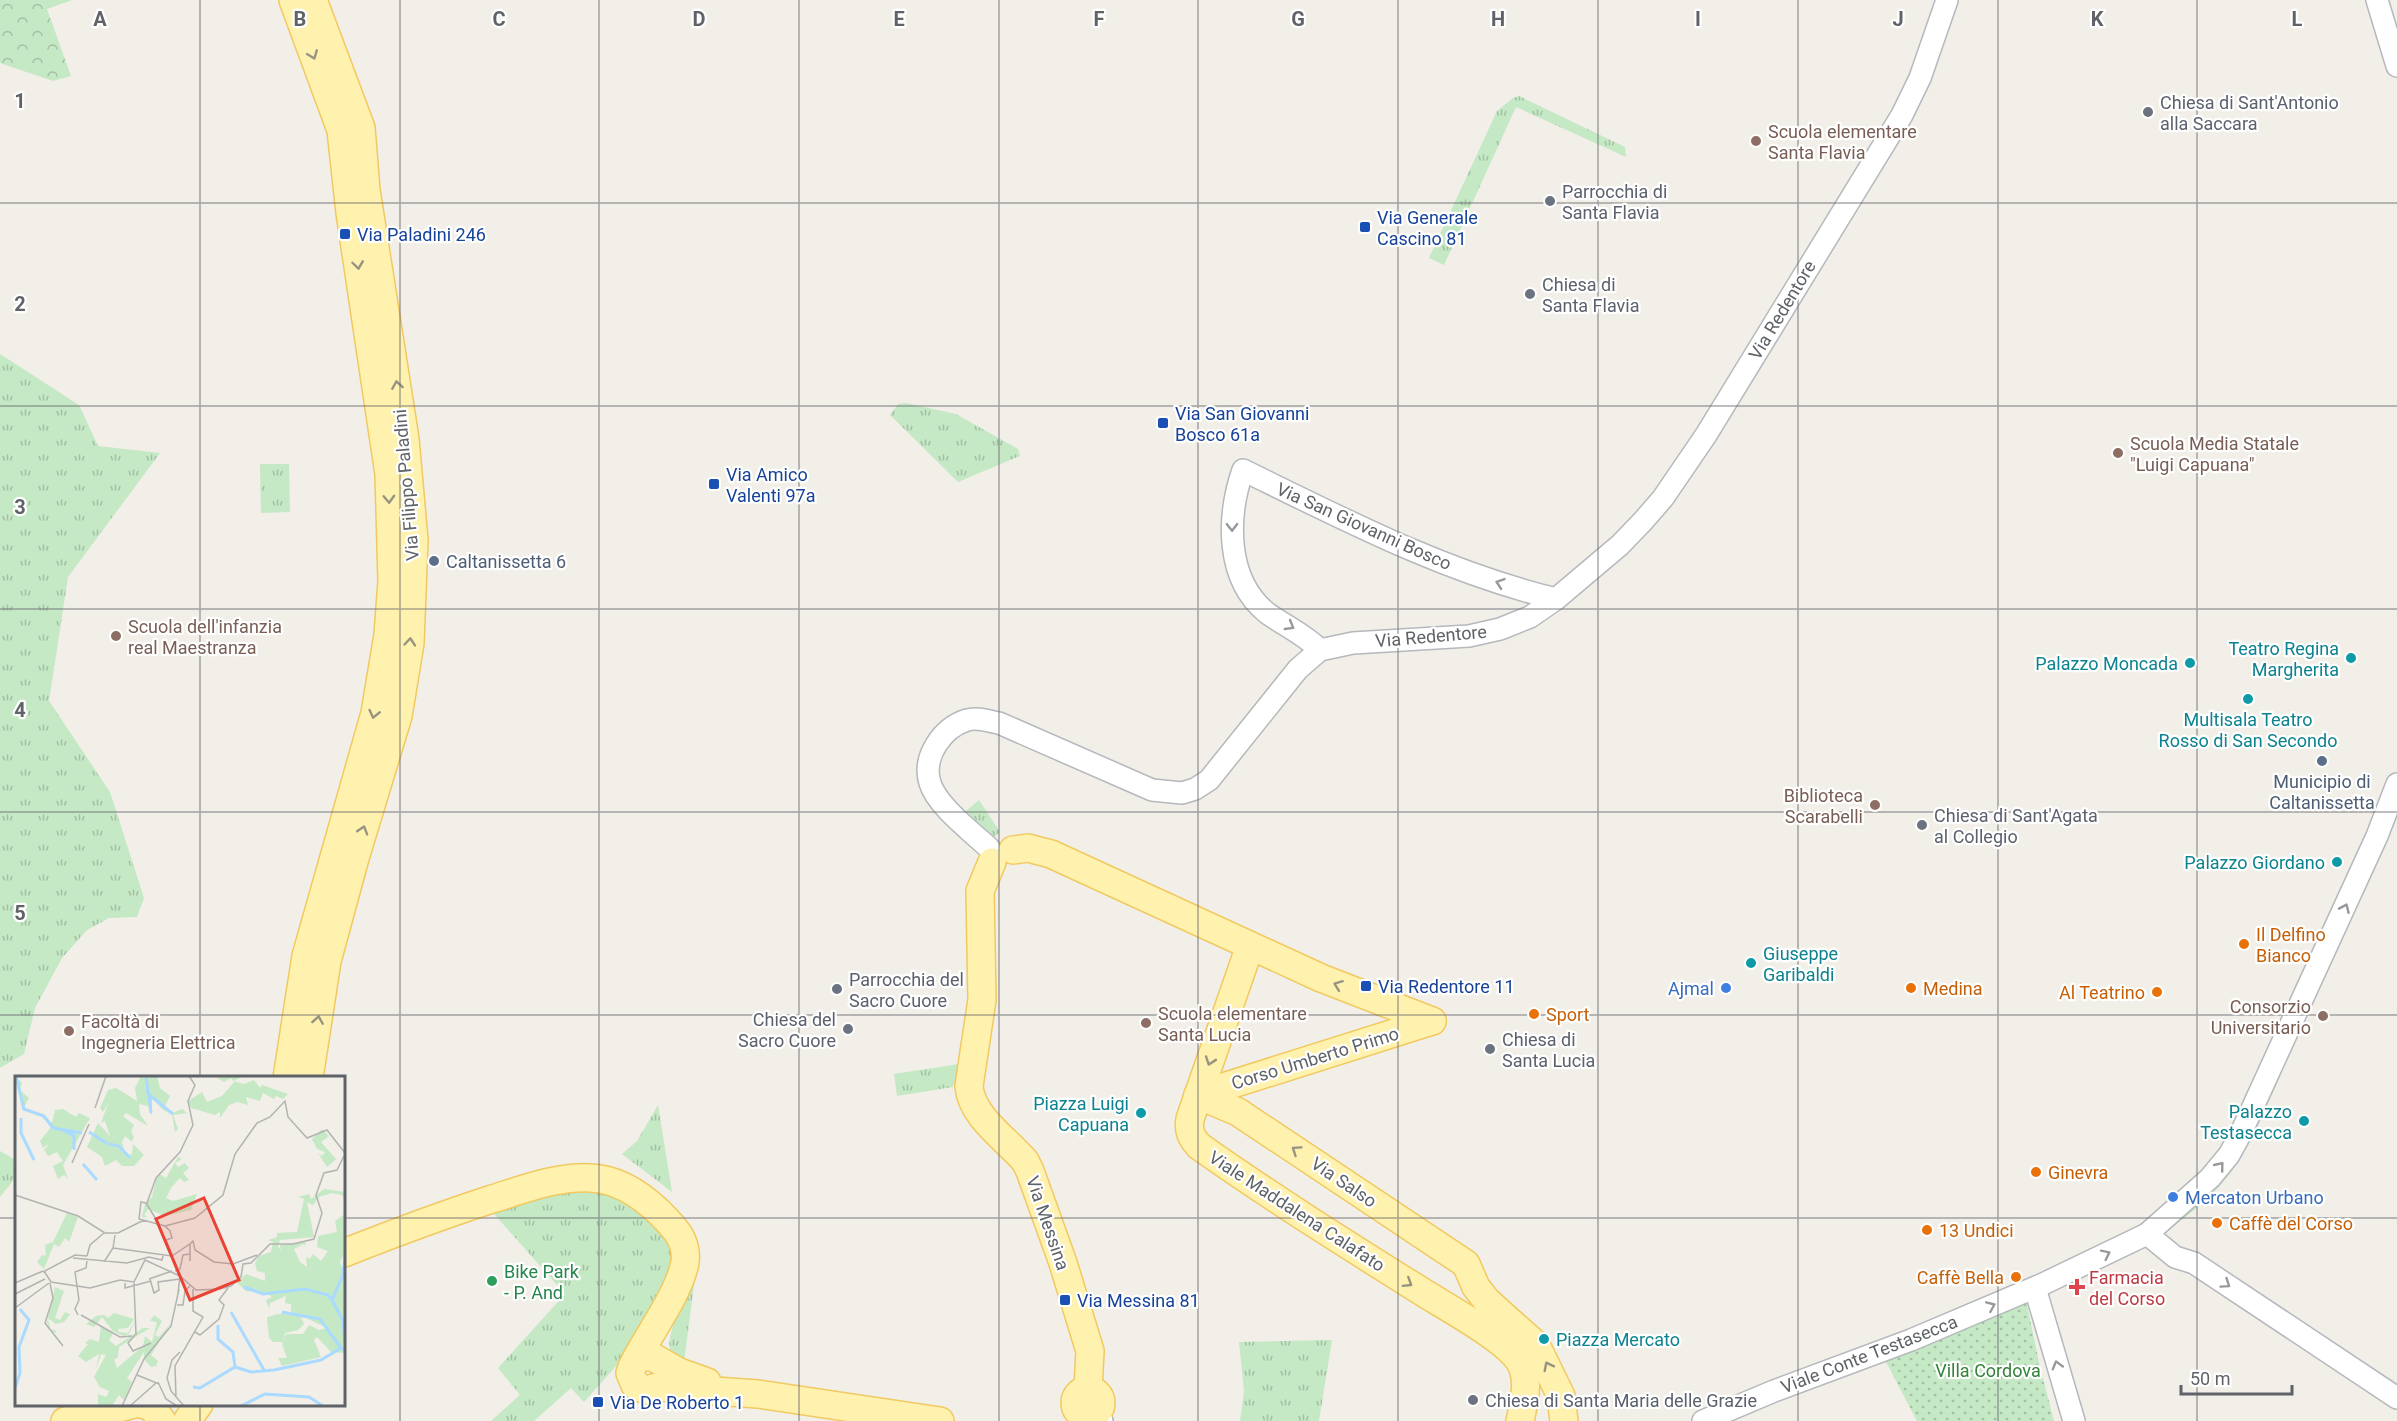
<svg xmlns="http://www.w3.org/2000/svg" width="2397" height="1421" font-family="Roboto,sans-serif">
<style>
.grass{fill:url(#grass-tufts)}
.forest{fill:url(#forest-crowns)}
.park{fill:url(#park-dots)}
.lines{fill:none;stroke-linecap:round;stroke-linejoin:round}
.minor-casing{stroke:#b5b8bc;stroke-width:24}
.major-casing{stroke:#f2c960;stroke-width:30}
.minor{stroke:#fff;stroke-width:21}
.major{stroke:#fff2af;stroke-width:27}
.oneway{stroke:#979581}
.oneway2{stroke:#979a9d}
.grid{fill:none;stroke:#5f6368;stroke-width:1.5;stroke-opacity:0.55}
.worship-dot{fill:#6b7280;stroke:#fff;stroke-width:2}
.education-dot{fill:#8d6e63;stroke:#fff;stroke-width:2}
.transit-dot{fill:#1a4fb4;stroke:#fff;stroke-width:2}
.service-dot{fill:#5c6f8a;stroke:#fff;stroke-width:2}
.culture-dot{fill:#0f9aa8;stroke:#fff;stroke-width:2}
.food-dot{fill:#e8710a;stroke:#fff;stroke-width:2}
.shop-dot{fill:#3f7fe0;stroke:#fff;stroke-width:2}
.leisure-dot{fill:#2e9e5b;stroke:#fff;stroke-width:2}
.health-dot{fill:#e0444e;stroke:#fff;stroke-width:2}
.labels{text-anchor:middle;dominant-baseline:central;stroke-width:4.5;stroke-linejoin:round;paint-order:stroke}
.worship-label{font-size:18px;fill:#5b616d;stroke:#fff;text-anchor:start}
.education-label{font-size:18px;fill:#785e54;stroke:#fff;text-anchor:start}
.transit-label{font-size:18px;fill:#164399;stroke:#fff;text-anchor:start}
.street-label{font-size:18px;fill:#5f6368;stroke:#fff}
.service-label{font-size:18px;fill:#4e5e75;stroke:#fff;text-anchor:start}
.culture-label{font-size:18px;fill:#0d838f;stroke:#fff;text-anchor:end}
.food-label{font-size:18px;fill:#c56008;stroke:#fff;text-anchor:start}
.shop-label{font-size:18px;fill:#366cbe;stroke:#fff;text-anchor:end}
.leisure-label{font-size:18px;fill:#27864d;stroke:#fff;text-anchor:start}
.health-label{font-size:18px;fill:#be3a42;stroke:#fff;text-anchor:start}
.park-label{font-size:18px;fill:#348238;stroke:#fff}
.inset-river{fill:none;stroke:#aadaff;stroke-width:3}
.inset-road{fill:none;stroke:#b3b3b1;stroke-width:1.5}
.view{fill:#ea4335;fill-opacity:0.15;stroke:#ea4335;stroke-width:3}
.inset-edge{fill:none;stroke:#5f6368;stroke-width:3}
.grid-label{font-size:20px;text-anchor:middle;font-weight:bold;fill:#5f6368;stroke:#fff;stroke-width:4.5;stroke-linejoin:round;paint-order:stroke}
</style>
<defs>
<pattern id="grass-tufts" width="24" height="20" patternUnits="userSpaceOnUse" patternTransform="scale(1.5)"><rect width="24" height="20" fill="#c5e8c5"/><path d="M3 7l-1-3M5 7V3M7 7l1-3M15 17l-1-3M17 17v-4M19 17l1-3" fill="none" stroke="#a3c0a4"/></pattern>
<pattern id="forest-crowns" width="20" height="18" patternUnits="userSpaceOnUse" patternTransform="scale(1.5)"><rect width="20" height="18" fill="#c5e8c5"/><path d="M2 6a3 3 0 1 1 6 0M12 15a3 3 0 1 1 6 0" fill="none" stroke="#a3c0a4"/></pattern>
<pattern id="park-dots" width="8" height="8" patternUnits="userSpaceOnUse" patternTransform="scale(1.5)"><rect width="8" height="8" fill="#c5e8c5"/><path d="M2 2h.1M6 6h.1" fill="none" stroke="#a3c0a4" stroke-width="1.8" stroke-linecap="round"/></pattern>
</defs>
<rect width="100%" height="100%" fill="#f1efe8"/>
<g class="grass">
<polygon points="1519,96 1625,147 1626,157 1516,107 1444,265 1429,258 1497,111 1513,98"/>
<polygon points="0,354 79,405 98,446 160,453 68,577 49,701 110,792 144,898 137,917 109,918 87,930 62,958 35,1008 24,1054 0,1068"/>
<polygon points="906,403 956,414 1018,449 1020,456 958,482 890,415 898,404"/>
<polygon points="260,464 289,464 290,512 261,513"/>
<polygon points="979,800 1000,832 994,837 966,811"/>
<polygon points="959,1064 953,1087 897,1096 894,1074"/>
<path d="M2277,1070L2282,1072C2264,1112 2248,1156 2218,1188C2203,1204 2185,1217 2169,1230L2163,1227L2213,1185Z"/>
<polygon points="658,1105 672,1192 622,1154 637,1141"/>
<polygon points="0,1151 16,1160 16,1177 0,1197"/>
<polygon points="571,1191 601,1194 624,1200 666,1239 673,1253 670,1269 623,1358 584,1402 571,1388 534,1421 491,1421 520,1395 498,1368 565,1294 495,1215 494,1210"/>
<path d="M695,1277L683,1370C679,1365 674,1360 671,1354C663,1336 687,1295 695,1277Z"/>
<polygon points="1332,1340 1319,1421 1240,1421 1244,1391 1239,1342"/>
</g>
<polygon class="forest" points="0,0 72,0 47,9 71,76 53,81 0,63"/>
<polygon class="park" points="2026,1300 2040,1367 2054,1421 1917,1421 1885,1360"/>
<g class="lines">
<defs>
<g id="minor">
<polyline points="2377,0 2397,66"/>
<path d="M1320,650C1304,634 1285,626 1267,613C1225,579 1227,516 1243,470C1345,520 1445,572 1556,599"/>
<path d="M989,848C972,832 937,806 930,783C922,757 942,728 967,720C977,717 988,721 999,723L1152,790L1182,793L1195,789L1209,780L1298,669L1320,650L1353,643L1469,636L1500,629L1530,617L1556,599L1620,545L1644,520L1663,498L1706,435L1902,115L1920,78L1947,0"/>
<polyline points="2147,1234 2175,1257 2194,1263 2397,1398"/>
<polyline points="2035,1288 2074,1421"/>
<polyline points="1095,1414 1102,1421"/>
<polyline points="1703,1421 1774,1391 1911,1340 2043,1284 2147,1234 2210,1178 2229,1155 2240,1135 2377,836 2397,784"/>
</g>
<g id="major">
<polyline points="1013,850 1028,848 1051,854 1321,978 1432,1021"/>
<path d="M992,862L980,891L982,1000L969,1086C971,1116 1006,1139 1025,1161L1030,1171L1063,1263L1090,1351L1088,1390"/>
<path d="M1250,946L1190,1119C1188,1131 1191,1137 1199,1146C1271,1197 1346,1244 1421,1291C1446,1307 1502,1337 1518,1359C1531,1376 1524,1402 1520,1421"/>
<polyline points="287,1078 306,956 375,713 388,635 392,581 389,474 350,213 341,130 293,0"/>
<polyline points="309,1078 327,961 355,858 398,716 410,643 414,540 405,439 366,190 361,128 313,0"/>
<polyline points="1198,1095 1238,1112 1466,1264 1476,1287 1487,1301 1536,1345 1561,1396 1564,1421"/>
<polyline points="1198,1095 1432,1021"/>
<path d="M344,1253C392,1234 440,1216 489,1200C522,1190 556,1176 591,1178C617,1179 640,1194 659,1212C673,1226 688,1240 685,1262C680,1293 646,1338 632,1367L630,1373L635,1385L646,1390L657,1387L758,1394L940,1421"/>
<polyline points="635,1362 639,1358 651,1356 679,1372 707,1382"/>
<circle cx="1088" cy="1403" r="13"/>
<polyline points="141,1404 152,1407 162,1421"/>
<polyline points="65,1421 135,1404"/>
<polyline points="187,1421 199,1404"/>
</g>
</defs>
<use href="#minor" class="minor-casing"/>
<use href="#major" class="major-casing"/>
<use href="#minor" class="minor"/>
<use href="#major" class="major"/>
</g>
<defs><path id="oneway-chevron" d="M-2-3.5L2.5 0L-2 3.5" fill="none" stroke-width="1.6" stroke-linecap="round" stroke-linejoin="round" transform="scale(1.5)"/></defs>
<g class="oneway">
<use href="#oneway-chevron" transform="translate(313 55) rotate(69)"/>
<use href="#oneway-chevron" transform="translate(358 265) rotate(82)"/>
<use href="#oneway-chevron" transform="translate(397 385) rotate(-99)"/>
<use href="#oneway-chevron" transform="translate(389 499) rotate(88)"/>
<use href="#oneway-chevron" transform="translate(410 642) rotate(-85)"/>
<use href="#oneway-chevron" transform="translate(374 714) rotate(103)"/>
<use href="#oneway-chevron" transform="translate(363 830) rotate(-73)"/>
<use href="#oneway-chevron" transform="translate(1338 985) rotate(-159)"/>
<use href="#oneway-chevron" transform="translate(318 1020) rotate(-81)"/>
<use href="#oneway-chevron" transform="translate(1210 1061) rotate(109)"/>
<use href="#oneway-chevron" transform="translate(1296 1150) rotate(-146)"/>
<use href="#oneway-chevron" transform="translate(1408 1283) rotate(32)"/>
<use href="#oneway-chevron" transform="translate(1548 1366) rotate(-117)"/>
</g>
<g class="oneway2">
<use href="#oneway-chevron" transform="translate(1232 527) rotate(89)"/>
<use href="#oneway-chevron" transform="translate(1500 583) rotate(-161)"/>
<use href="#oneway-chevron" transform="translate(1290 626) rotate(30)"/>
<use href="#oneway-chevron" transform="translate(2345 908) rotate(-66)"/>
<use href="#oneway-chevron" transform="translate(2220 1166) rotate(-51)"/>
<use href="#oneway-chevron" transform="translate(2106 1254) rotate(-26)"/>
<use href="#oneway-chevron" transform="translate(2226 1284) rotate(34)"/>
<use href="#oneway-chevron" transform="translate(1991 1306) rotate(-23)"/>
<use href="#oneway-chevron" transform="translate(2057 1365) rotate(-106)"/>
</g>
<path class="grid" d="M200,0V1078M400,0V1421M599,0V1421M799,0V1421M999,0V1421M1198,0V1421M1398,0V1421M1598,0V1421M1798,0V1421M1998,0V1421M2197,0V1421M0,203H2397M0,406H2397M0,609H2397M0,812H2397M0,1015H2397M0,1218H16M344,1218H2397M200,1404V1421"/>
<g class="worship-dot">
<circle cx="2148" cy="112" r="6"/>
<circle cx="1550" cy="201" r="6"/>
<circle cx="1530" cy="294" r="6"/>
<circle cx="1922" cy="825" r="6"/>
<circle cx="837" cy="989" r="6"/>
<circle cx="848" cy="1029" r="6"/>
<circle cx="1490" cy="1049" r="6"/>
<circle cx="1473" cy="1400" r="6"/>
</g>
<g class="education-dot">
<circle cx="1756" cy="141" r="6"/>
<circle cx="2118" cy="453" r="6"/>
<circle cx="116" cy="636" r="6"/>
<circle cx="1875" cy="805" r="6"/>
<circle cx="2323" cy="1016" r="6"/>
<circle cx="1146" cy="1023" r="6"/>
<circle cx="69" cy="1031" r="6"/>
</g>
<g class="transit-dot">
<rect x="1359" y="221" width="12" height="12" rx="3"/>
<rect x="339" y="228" width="12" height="12" rx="3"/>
<rect x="1157" y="417" width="12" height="12" rx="3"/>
<rect x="708" y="478" width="12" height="12" rx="3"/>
<rect x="1360" y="980" width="12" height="12" rx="3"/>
<rect x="1059" y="1294" width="12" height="12" rx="3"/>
<rect x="592" y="1396" width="12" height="12" rx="3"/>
</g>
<g class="service-dot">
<circle cx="434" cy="561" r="6"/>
<circle cx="2322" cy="761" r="6"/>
</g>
<g class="culture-dot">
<circle cx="2351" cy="658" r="6"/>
<circle cx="2190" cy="663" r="6"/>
<circle cx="2248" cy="699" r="6"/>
<circle cx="2337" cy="862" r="6"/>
<circle cx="1751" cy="963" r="6"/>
<circle cx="1141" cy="1113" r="6"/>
<circle cx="2304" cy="1121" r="6"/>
<circle cx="1544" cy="1339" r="6"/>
</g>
<g class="food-dot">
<circle cx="2244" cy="944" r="6"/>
<circle cx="1911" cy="988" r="6"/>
<circle cx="2157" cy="992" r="6"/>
<circle cx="1534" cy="1014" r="6"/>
<circle cx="2036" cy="1172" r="6"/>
<circle cx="2217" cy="1223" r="6"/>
<circle cx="1927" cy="1230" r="6"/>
<circle cx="2016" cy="1277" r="6"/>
</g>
<g class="shop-dot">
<circle cx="1726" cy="988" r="6"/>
<circle cx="2173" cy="1197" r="6"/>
</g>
<circle class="leisure-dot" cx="492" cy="1281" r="6"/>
<path class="health-dot" d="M2074 1278h6v6h6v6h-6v6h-6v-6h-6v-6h6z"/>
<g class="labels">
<g class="worship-label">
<text x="2160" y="102">Chiesa di Sant'Antonio<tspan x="2160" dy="21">alla Saccara</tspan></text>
<text x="1562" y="191">Parrocchia di<tspan x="1562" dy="21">Santa Flavia</tspan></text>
<text x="1542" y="284">Chiesa di<tspan x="1542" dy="21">Santa Flavia</tspan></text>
<text x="1934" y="815">Chiesa di Sant'Agata<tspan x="1934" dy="21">al Collegio</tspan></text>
<text x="849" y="979">Parrocchia del<tspan x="849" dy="21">Sacro Cuore</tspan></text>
<text x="836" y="1019" text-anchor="end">Chiesa del<tspan x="836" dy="21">Sacro Cuore</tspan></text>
<text x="1502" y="1039">Chiesa di<tspan x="1502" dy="21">Santa Lucia</tspan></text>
<text x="1485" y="1400">Chiesa di Santa Maria delle Grazie</text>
</g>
<g class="education-label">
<text x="1768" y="131">Scuola elementare<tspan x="1768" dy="21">Santa Flavia</tspan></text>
<text x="2130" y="443">Scuola Media Statale<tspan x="2130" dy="21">"Luigi Capuana"</tspan></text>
<text x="128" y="626">Scuola dell'infanzia<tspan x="128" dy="21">real Maestranza</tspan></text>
<text x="1863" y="795" text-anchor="end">Biblioteca<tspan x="1863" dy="21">Scarabelli</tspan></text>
<text x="2311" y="1006" text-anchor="end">Consorzio<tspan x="2311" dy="21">Universitario</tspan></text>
<text x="1158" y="1013">Scuola elementare<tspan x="1158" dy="21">Santa Lucia</tspan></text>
<text x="81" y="1021">Facoltà di<tspan x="81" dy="21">Ingegneria Elettrica</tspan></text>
</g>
<g class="transit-label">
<text x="1377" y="217">Via Generale<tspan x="1377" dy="21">Cascino 81</tspan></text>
<text x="357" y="234">Via Paladini 246</text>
<text x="1175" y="413">Via San Giovanni<tspan x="1175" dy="21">Bosco 61a</tspan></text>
<text x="726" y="474">Via Amico<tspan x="726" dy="21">Valenti 97a</tspan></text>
<text x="1378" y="986">Via Redentore 11</text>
<text x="1077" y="1300">Via Messina 81</text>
<text x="610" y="1402">Via De Roberto 1</text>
</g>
<g class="street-label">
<text transform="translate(1782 310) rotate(-59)">Via Redentore</text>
<text transform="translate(406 485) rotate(-95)">Via Filippo Paladini</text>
<text transform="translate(1364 526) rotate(24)">Via San Giovanni Bosco</text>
<text transform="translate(1431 636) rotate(-5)">Via Redentore</text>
<text transform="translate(1315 1058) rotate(-17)">Corso Umberto Primo</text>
<text transform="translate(1344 1182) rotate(34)">Via Salso</text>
<text transform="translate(1297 1211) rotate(33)">Viale Maddalena Calafato</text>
<text transform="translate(1048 1223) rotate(71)">Via Messina</text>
<text transform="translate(1869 1354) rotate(-21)">Viale Conte Testasecca</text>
</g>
<g class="service-label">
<text x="446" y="561">Caltanissetta 6</text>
<text x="2322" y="781" text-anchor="middle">Municipio di<tspan x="2322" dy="21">Caltanissetta</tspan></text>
</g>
<g class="culture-label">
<text x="2339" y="648">Teatro Regina<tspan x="2339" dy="21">Margherita</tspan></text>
<text x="2178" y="663">Palazzo Moncada</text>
<text x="2248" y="719" text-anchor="middle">Multisala Teatro<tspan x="2248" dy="21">Rosso di San Secondo</tspan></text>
<text x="2325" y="862">Palazzo Giordano</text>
<text x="1763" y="953" text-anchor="start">Giuseppe<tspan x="1763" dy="21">Garibaldi</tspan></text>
<text x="1129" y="1103">Piazza Luigi<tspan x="1129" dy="21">Capuana</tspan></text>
<text x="2292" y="1111">Palazzo<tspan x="2292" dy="21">Testasecca</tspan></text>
<text x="1556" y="1339" text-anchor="start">Piazza Mercato</text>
</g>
<g class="food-label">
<text x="2256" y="934">Il Delfino<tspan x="2256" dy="21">Bianco</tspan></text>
<text x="1923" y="988">Medina</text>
<text x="2145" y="992" text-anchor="end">Al Teatrino</text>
<text x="1546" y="1014">Sport</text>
<text x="2048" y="1172">Ginevra</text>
<text x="2229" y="1223">Caffè del Corso</text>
<text x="1939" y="1230">13 Undici</text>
<text x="2004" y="1277" text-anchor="end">Caffè Bella</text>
</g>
<g class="shop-label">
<text x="1714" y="988">Ajmal</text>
<text x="2185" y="1197" text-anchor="start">Mercaton Urbano</text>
</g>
<g class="leisure-label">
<text x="504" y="1271">Bike Park<tspan x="504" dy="21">- P. And</tspan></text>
</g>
<g class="health-label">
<text x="2089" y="1277">Farmacia<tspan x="2089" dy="21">del Corso</tspan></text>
</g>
<g class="park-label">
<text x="1988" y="1370">Villa Cordova</text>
</g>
</g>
<g transform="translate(15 1076)">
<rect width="330" height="330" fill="#f1efe8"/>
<path d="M126,0L130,1L131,17L133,0H142L145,12L155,20L150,30L158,37L167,33L172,37L158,39L163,53L160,56L157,38L148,34L137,22V40L133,30L124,28L125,38L133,50L111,37L108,40L119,49L116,55L119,61L117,66L110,60L107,66L111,80L117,78L118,68L129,79L119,90H107L101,84L90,90L87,81L72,71L83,47L95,60L90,45L86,47L94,25L88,36L85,32L93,14L101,12L122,25L120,12ZM217,0H229L218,5L229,8L239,4L245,12L247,9L273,18L268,23L261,20L259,23L248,17L245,25L231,21L233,29L223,26L214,29L205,42V36L200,39L176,32L173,25L187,16L192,26L207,20L219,6L216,2L209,6L202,2ZM1,2L7,6L5,14L14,22L9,31L13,35L28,38L37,47L40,34L48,33L61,41L64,37L75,42L48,89L53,103L49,99L43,103L38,90L48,85L42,76L33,80L29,74L35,67L28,72L25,65L36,51L26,40L7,34ZM307,53L314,60L306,66L321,83L312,91L303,77L307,80L310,76L302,73L297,63ZM163,81L167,83L160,87L163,91L170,87L174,92L168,97L174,104L169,106L165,102L156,112L141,103L144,98L151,102ZM309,113L330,116V125L327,119L317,117L304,121L298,129L292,126L299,161L265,164L263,170L266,175L265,169L290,165L291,170L289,168L279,173L285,186L292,191L291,181L295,183L298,178L306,185L313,175L302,171L303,160L322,156L320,145L330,138V176L325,186L330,200V277L316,276L302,261L308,254L299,264L306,281L267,290L263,282H272L267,268L271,258H288L294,249L304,254L312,252L291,242L258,239L276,236V228L270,227L271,220L255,227L254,233L251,224L257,221L253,217L231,215L222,207L231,198L250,205V197L242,195L240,187L244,180L256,176L258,166L253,164L262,161V157L282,156L289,123L283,121L294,118L296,123ZM182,118L176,134L150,140L133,133L129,139L133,141H127L130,128L137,121L142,123V129H158V125ZM52,137L63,141L54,166L50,162L44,171L39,168L29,193L22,186L27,179L31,180L30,169L38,166ZM40,211L49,215L40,242L45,244L50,236L55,238L49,246L41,248L33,242L35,253L42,255L40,257L34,253L32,246ZM99,237L119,243L113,252L103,253L104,256L113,257L121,243L114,258L108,260L98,255L87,241L79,251L71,248L81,240L89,239L93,242ZM139,239L147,245L140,259L144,261L156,247L136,279L143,285L141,290L136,291L129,283V276L112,302L117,306L109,324L104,319L97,330H83V318L91,321L94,315L85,311L79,301L91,279L86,278L81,293L84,278L71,286L63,280L73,268L70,267L75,263L84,266L86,250L98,258L94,264L101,270L128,252H135L104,271L103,281L99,284L102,292L128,270L130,260L137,266L142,246L135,245Z" fill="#c5e8c5"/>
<path d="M141,103L156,112L151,122L158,125V129H142V123L137,121Z" fill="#c5e8c5"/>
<path d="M265,238L285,240L289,248L283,254L270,257L268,266H258L254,262L252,241Z" fill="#c5e8c5"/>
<path class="inset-river" d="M1,0L9,33L29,40L38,52L67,57M131,0L133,18L158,38M134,18L136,37M6,42V57L19,84M48,54L59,60V74M74,56L93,68M94,68L104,70L115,82M68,88L82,104M330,179L328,199L317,224L328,245L330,266M229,211L248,218L290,213L313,219L317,224M216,236L249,294M267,236L305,243L326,272M203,249V263L218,276L220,291M178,311L185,312L220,291L236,296L259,294L306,284L326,272L330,274M0,312L5,297L4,271L14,244L5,233M226,330L250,318L294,321L308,330"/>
<path class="inset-road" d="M80,32L91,0M57,87L74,48M0,119L63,140L90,157H103L129,144M131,127L126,126L124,143L150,150L155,155L157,162L151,164L157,179M131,127L144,148M132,127L141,102L165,76L178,49L173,25L180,9L174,0M150,150L180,142L208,119L220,78L242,47L255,41L270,25L273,41L292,62L312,54L330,77M175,168L178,165L180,174L199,186L218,188L242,179M98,172L157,180M72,180L75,169L89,157M157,180L175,168V185M58,182L112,187L134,181L147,184L148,180M89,186L98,172L100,159M29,195L36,206L75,212L105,204M160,195L165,193L168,179L175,178M28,196L60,179L72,180M165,200L181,214L205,213L216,210L226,201L228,188L236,187L255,168H278L299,163L307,137L301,119L309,97L322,94L329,80M134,203L157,195M135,203L139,217L144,214L143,206L165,203M105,204L119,206L130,184L165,200L163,217M0,207L28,195M35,207L38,222L30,247L48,270M110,207V212L136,205M119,207L121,259M0,218L30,203M162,229H168L170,215L175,210M0,232L34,207M63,239L60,233L64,224L60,196L71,192L72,185M66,239L105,261L117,260M180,256L185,259L204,243L209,229L204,224L213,212M120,259L113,267L118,275L136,267M165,276L157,284L152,302L156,315L169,330M122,299L144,308M143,306L151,323L162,330M161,321L160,290L188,241L178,235V213M107,330L129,283L156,250L164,213M115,330L141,307"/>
<path class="view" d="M189,122L224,204L175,224L141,143Z"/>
<rect width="330" height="330" class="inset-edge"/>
</g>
<g class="grid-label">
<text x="100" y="26">A</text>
<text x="300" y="26">B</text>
<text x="499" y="26">C</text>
<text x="699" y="26">D</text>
<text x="899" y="26">E</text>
<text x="1099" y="26">F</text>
<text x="1298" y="26">G</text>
<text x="1498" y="26">H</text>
<text x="1698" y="26">I</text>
<text x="1898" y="26">J</text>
<text x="2097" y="26">K</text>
<text x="2297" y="26">L</text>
<text x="20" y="108">1</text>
<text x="20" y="311">2</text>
<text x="20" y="514">3</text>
<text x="20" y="717">4</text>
<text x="20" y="920">5</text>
</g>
<path d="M2181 1385v9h111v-9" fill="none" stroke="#5f6368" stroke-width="3"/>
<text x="2190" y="1385" font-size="18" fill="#5f6368" stroke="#ffffff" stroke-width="4.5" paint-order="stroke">50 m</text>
</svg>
